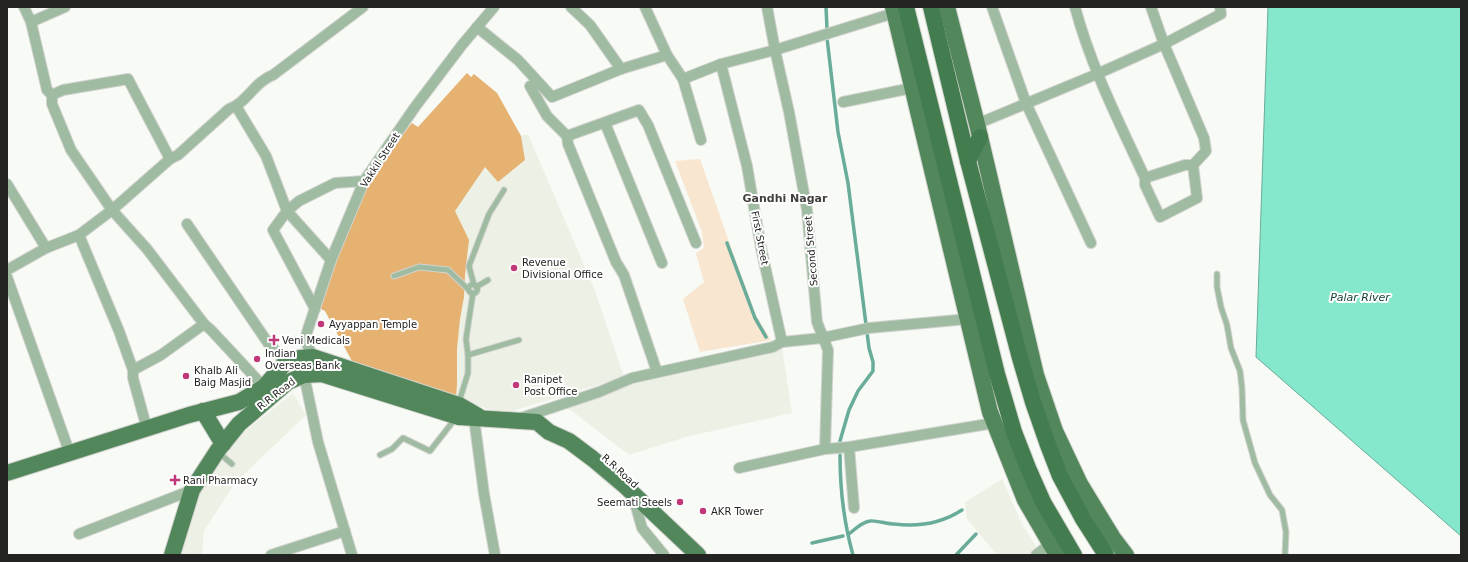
<svg xmlns="http://www.w3.org/2000/svg" width="1468" height="562" font-family="'DejaVu Sans',sans-serif">
<style>
.built{fill:#edf1e5}
.green{fill:#f8e6d0}
.forest{fill:#e6b272}
.water{fill:#85e7cc;stroke:#68ac99}
.lines{fill:none;stroke-linecap:round;stroke-linejoin:round}
.stream{stroke:#68ac99;stroke-width:3.5}
.service-casing{stroke:#d2d3cf;stroke-width:7}
.minor-casing{stroke:#d2d3cf;stroke-width:12}
.primary-casing{stroke:#d2d3cf;stroke-width:18}
.trunk-casing{stroke:#d2d3cf;stroke-width:18}
.service{stroke:#9fbba2;stroke-width:5}
.minor{stroke:#9fbba2;stroke-width:10}
.primary{stroke:#52865b;stroke-width:16}
.trunk{stroke:#437c4e;stroke-width:16}
.poi-dot{fill:#bf3878;stroke:#fff;stroke-width:1.5}
.labels{text-anchor:middle;dominant-baseline:central;stroke-width:4;stroke-linejoin:round;paint-order:stroke}
.street-label{font-size:10px;fill:#232422;stroke:#fff}
.poi-label{font-size:10px;fill:#232422;stroke:#fff;text-anchor:start}
.neighbourhood-label{font-size:11px;font-weight:bold;fill:#40413d;stroke:#fff}
.water-label{font-size:11px;font-style:italic;fill:#113e33;stroke:#fff}
</style>
<rect width="100%" height="100%" fill="#f8faf5"/>
<g class="built">
<polygon points="467,73 471,77 474,74 497,93 521,136 528,134 594,288 624,377 503,414 353,363 325,311 317,307 395,144 412,123 418,127"/>
<polygon points="782,347 792,413 686,437 629,455 568,408 635,381"/>
<polygon points="293,393 306,415 235,483 204,531 202,555 181,555 192,508 224,448"/>
<polygon points="1002,479 1024,528 1042,555 997,555 967,519 965,502"/>
</g>
<polygon class="green" points="700,159 732,250 756,315 771,340 700,352 683,299 704,282 696,253 704,248 702,232 675,161"/>
<polygon class="forest" points="467,73 471,77 474,74 497,93 521,136 525,160 498,182 485,167 455,211 469,240 465,275 464,297 460,319 457,349 457,384 456,397 353,363 325,311 317,307 333,262 375,169 412,123 418,127"/>
<polygon class="water" points="1268,7 1461,7 1461,536 1256,357"/>
<g class="lines">
<g class="stream">
<polyline points="826,7 827,29"/>
<polyline points="827,38 838,132 848,183 869,348 873,362 873,371 858,391 849,410 840,441"/>
<polyline points="727,243 755,318 766,337"/>
<path d="M840,455C840,488 844,523 853,555"/>
<path d="M849,534C855,529 862,522 870,521C875,520 888,524 894,524C918,527 942,523 962,510"/>
<polyline points="812,543 843,536"/>
<polyline points="956,555 976,534"/>
</g>
<defs>
<g id="service">
<polyline points="1217,274 1217,287 1221,307 1227,325 1231,348 1240,371 1242,388 1243,420 1255,463 1270,495 1282,510 1286,532 1285,555"/>
<polyline points="394,276 419,267 448,270 469,290"/>
<circle cx="473" cy="289" r="4.5"/>
<polyline points="474,285 469,266 489,214 504,190"/>
<polyline points="476,287 488,280"/>
<polyline points="468,355 519,340"/>
<polyline points="459,402 468,373 468,355 466,339 473,293"/>
<polyline points="219,453 232,464"/>
<polyline points="380,455 392,449 403,438 430,451 455,419"/>
</g>
<g id="minor">
<polyline points="24,7 31,22 47,90 52,95 63,90 128,79 170,159"/>
<polyline points="571,7 590,25 621,69"/>
<polyline points="645,7 667,55 683,79 701,140"/>
<polyline points="767,7 775,50 789,112 807,210 817,322 828,350 825,449"/>
<polyline points="992,7 1026,103 1091,243"/>
<path d="M1075,7C1091,67 1119,122 1145,178V185L1160,217L1197,198L1193,165"/>
<polyline points="31,22 65,7"/>
<polyline points="477,27 518,60 552,97 621,69 667,55"/>
<polyline points="721,64 747,166 761,248 782,342"/>
<polyline points="683,79 721,64 775,50 894,13"/>
<polyline points="530,86 547,116 567,136 568,144 616,262 624,275 657,372"/>
<polyline points="52,95 52,104 71,150 112,210 147,249 204,324 211,330 264,387"/>
<polyline points="843,102 912,88"/>
<polyline points="236,106 266,156 287,211 331,260"/>
<polyline points="605,123 662,263"/>
<polyline points="977,124 1097,74 1164,44 1221,14 1220,7"/>
<polyline points="567,136 639,110 648,125 696,243"/>
<polyline points="1145,178 1185,165 1193,165 1206,151 1204,138 1164,44 1151,7"/>
<polyline points="7,184 46,248"/>
<polyline points="187,224 268,343 286,362"/>
<polyline points="79,235 119,331 133,370 133,378 147,429"/>
<path d="M7,270L46,248L79,235L112,210L170,159L178,155L229,109C247,103 255,81 273,75L363,7"/>
<polyline points="7,277 70,454"/>
<polyline points="315,309 273,230 287,211 299,201 335,183 364,181"/>
<polyline points="313,357 305,340 308,329 331,260 364,181 415,107 462,45 494,7"/>
<polyline points="133,370 161,355 204,324"/>
<polyline points="304,375 318,442 352,555"/>
<polyline points="474,418 484,494 495,555"/>
<polyline points="521,418 599,392 632,378 773,347 782,342 822,338 869,328 968,319"/>
<polyline points="849,447 854,508"/>
<polyline points="739,468 825,449 849,447 994,423"/>
<polyline points="633,496 642,528 664,555"/>
<polyline points="79,534 192,490"/>
<polyline points="271,555 345,531"/>
<polyline points="1036,555 1050,544"/>
</g>
<g id="primary">
<polyline points="893,7 990,412 1025,500 1057,555"/>
<polyline points="947,7 977,124 1036,375 1055,431 1080,484 1113,538 1126,555"/>
<polyline points="203,411 223,444"/>
<polyline points="7,473 189,415 239,402 264,387 286,362 300,358 313,357 459,405 478,416"/>
<polyline points="172,555 192,490 218,450 239,424 288,382 304,375 322,374 459,417 537,422 549,432 569,441 593,459 625,486 698,555"/>
</g>
<g id="trunk">
<polyline points="906,7 997,374 1014,432 1028,468 1043,502 1074,555"/>
<polyline points="931,7 968,161 1020,358 1033,402 1048,445 1060,476 1083,519 1106,555"/>
<polyline points="968,161 980,137"/>
</g>
</defs>
<use href="#service" class="service-casing"/>
<use href="#minor" class="minor-casing"/>
<use href="#primary" class="primary-casing"/>
<use href="#trunk" class="trunk-casing"/>
<use href="#service" class="service"/>
<use href="#minor" class="minor"/>
<use href="#primary" class="primary"/>
<use href="#trunk" class="trunk"/>
</g>
<g class="poi-dot">
<circle cx="514" cy="268" r="4"/>
<circle cx="321" cy="324" r="4"/>
<path d="M272 334h4v4h4v4h-4v4h-4v-4h-4v-4h4z"/>
<circle cx="257" cy="359" r="4"/>
<circle cx="186" cy="376" r="4"/>
<circle cx="516" cy="385" r="4"/>
<path d="M173 474h4v4h4v4h-4v4h-4v-4h-4v-4h4z"/>
<circle cx="680" cy="502" r="4"/>
<circle cx="703" cy="511" r="4"/>
</g>
<g class="labels">
<g class="street-label">
<text transform="translate(380 160) rotate(-57)">Vakkil Street</text>
<text transform="translate(760 238) rotate(79)">First Street</text>
<text transform="translate(811 251) rotate(-95)">Second Street</text>
<text transform="translate(276 394) rotate(-38)">R.R Road</text>
<text transform="translate(620 471) rotate(42)">R.R Road</text>
</g>
<g class="poi-label">
<text x="522" y="262">Revenue<tspan x="522" dy="12">Divisional Office</tspan></text>
<text x="329" y="324">Ayyappan Temple</text>
<text x="282" y="340">Veni Medicals</text>
<text x="265" y="353">Indian<tspan x="265" dy="12">Overseas Bank</tspan></text>
<text x="194" y="370">Khalb Ali<tspan x="194" dy="12">Baig Masjid</tspan></text>
<text x="524" y="379">Ranipet<tspan x="524" dy="12">Post Office</tspan></text>
<text x="183" y="480">Rani Pharmacy</text>
<text x="672" y="502" text-anchor="end">Seemati Steels</text>
<text x="711" y="511">AKR Tower</text>
</g>
<g class="neighbourhood-label">
<text x="785" y="198">Gandhi Nagar</text>
</g>
<g class="water-label">
<text x="1360" y="297">Palar River</text>
</g>
</g>
<rect width="1468" height="562" fill="none" stroke="#232422" stroke-width="16"/>
</svg>
